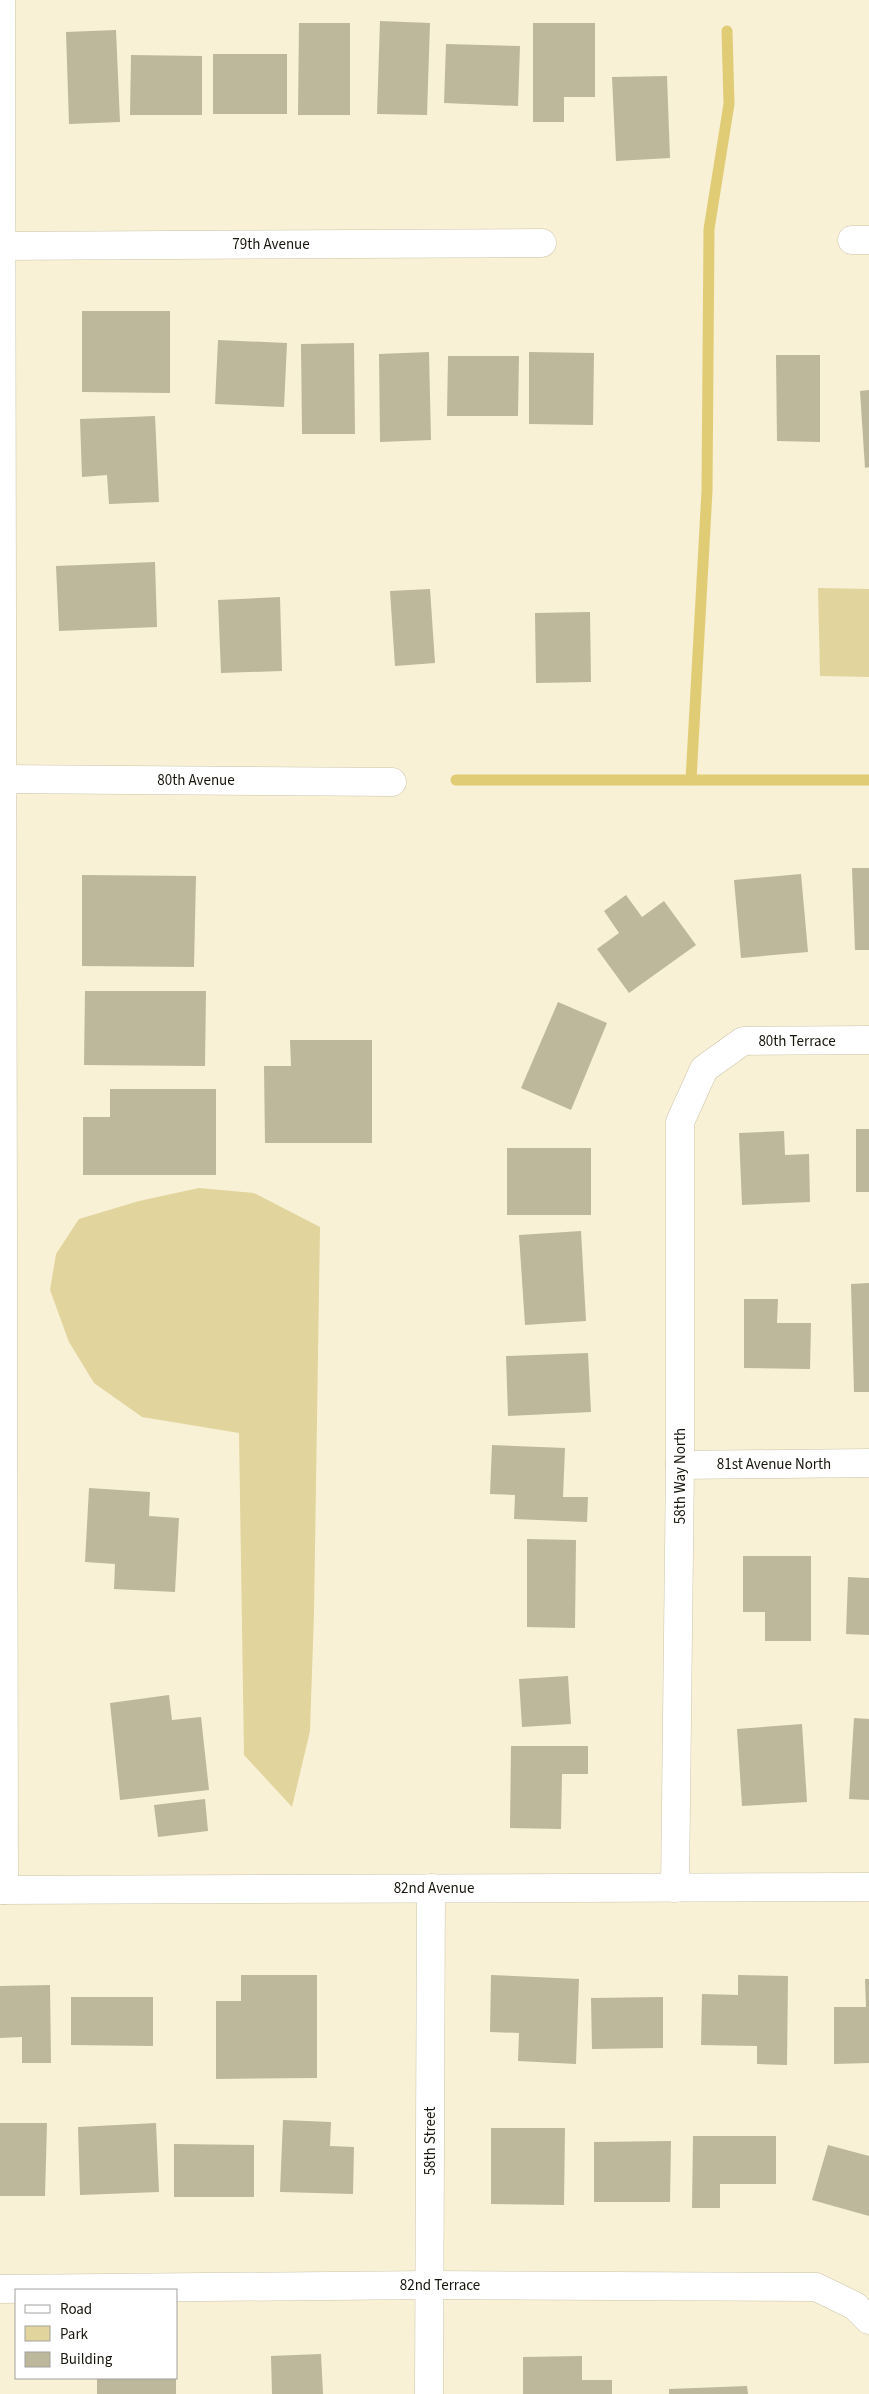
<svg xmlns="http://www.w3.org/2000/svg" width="869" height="2394" font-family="'Source Sans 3',sans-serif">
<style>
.green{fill:#e2d49d}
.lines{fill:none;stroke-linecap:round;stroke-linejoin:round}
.stream{stroke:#e1cc76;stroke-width:11}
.building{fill:#bdb79c}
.minor-casing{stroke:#ccc5ab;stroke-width:29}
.minor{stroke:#fff;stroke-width:28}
.labels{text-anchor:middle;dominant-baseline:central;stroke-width:4;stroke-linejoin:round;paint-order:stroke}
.street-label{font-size:15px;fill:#17140b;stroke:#fff}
</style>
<rect width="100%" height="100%" fill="#f8f1d5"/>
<g class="green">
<polygon points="818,588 869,589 869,677 820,676"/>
<polygon points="199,1188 254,1193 320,1227 314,1613 310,1731 292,1807 244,1755 239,1433 142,1417 94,1383 69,1342 50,1290 56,1254 79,1219 139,1201"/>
</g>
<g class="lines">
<g class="stream">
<polyline points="456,780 869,780"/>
<polyline points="691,780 707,491 709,229 729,104 727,31"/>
</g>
</g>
<g class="building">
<polygon points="380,21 430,23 427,115 377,114"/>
<polygon points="299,23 350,23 350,115 298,115"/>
<polygon points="533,23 595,23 595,97 564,97 564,122 533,122"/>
<polygon points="116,30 120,122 69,124 66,32"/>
<polygon points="446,44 520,46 518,106 444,103"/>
<rect x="213" y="54" width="74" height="60"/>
<polygon points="131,55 202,56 202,115 130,115"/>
<polygon points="667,76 670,158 616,161 612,77"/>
<polygon points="82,311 170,311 170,393 82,392"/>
<polygon points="218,340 287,343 284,407 215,404"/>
<polygon points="354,343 355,434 302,434 301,344"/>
<polygon points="429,352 431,440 380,442 379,354"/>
<polygon points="529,352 594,353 593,425 529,424"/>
<polygon points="776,355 820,355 820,442 777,441"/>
<polygon points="448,356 519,356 518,416 447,416"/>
<polygon points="869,390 869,467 865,468 860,391"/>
<polygon points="155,416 159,502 109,504 107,475 82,477 80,419"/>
<polygon points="155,562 157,627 59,631 56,566"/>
<polygon points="430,589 435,663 395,666 390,591"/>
<polygon points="280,597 282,671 221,673 218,600"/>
<polygon points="590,612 591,682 536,683 535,613"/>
<polygon points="852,868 869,868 869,950 855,950"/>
<polygon points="801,874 808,952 741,958 734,880"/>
<polygon points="82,875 196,876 194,967 82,966"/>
<polygon points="626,895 642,917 664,901 696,945 629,993 597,949 619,933 604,911"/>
<polygon points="85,991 206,991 205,1066 84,1065"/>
<polygon points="558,1002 607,1023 571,1110 521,1088"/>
<polygon points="290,1040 372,1040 372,1143 265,1143 264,1066 291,1066"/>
<polygon points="110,1089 216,1089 216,1175 83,1175 83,1117 110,1117"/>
<rect x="856" y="1129" width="13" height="63"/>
<polygon points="784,1131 785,1155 809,1154 810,1202 742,1205 739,1133"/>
<rect x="507" y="1148" width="84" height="67"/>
<polygon points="581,1231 586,1321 525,1325 519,1235"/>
<polygon points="869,1283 869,1392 854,1392 851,1284"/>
<polygon points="744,1299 778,1299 777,1323 811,1323 810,1369 744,1368"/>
<polygon points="588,1353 591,1412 508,1416 506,1356"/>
<polygon points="492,1445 565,1448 563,1497 588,1497 587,1522 514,1519 515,1495 490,1494"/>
<polygon points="89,1488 150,1492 149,1516 179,1518 175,1592 114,1589 115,1564 85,1562"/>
<polygon points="527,1539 576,1540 575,1628 527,1627"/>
<polygon points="743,1556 811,1556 811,1641 765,1641 765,1612 743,1612"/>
<polygon points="848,1577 869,1578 869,1635 846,1634"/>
<polygon points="568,1676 571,1724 522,1727 519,1679"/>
<polygon points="169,1695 172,1720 201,1717 209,1790 120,1800 110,1703"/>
<polygon points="854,1718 869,1719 869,1800 849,1799"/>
<polygon points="802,1724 807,1802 742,1806 737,1729"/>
<polygon points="511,1746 588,1746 588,1774 562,1774 561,1829 510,1828"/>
<polygon points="205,1799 208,1831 158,1837 154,1805"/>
<polygon points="241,1975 317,1975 317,2078 216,2079 216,2001 241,2001"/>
<polygon points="491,1975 579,1979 576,2064 518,2061 519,2033 490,2032"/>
<polygon points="738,1975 788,1976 787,2065 757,2064 757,2046 701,2045 702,1994 738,1995"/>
<polygon points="865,1979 869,1979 869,2063 834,2064 834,2007 866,2007"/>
<polygon points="50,1985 51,2063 22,2063 22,2037 0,2038 0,1986"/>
<polygon points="71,1997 153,1997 153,2046 71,2045"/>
<polygon points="663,1997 663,2048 592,2049 591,1998"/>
<polygon points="283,2120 331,2122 330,2146 354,2147 353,2194 280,2192"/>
<polygon points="0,2123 47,2123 45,2196 0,2196"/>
<polygon points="156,2123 159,2192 80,2195 78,2127"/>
<polygon points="491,2128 565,2128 564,2205 491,2204"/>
<polygon points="693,2136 776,2136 776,2184 720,2184 720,2208 692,2208"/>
<polygon points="671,2141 670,2202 594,2202 594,2142"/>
<polygon points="174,2144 254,2145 254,2197 174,2197"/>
<polygon points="828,2145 869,2156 869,2216 812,2200"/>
<polygon points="321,2354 323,2394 272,2394 271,2356"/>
<polygon points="582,2356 582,2380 612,2380 612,2394 523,2394 523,2357"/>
<rect x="97" y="2378" width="79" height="16"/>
<polygon points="747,2386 748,2394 669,2394 669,2389"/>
</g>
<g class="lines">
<defs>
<g id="minor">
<polyline points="1,0 4,1890"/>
<polyline points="852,240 869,240"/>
<polyline points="0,246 542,243"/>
<polyline points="0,779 392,782"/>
<polyline points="680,1465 869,1463"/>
<polyline points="675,1888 680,1465 680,1122 704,1069 743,1041 869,1040"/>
<polyline points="0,1890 869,1887"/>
<polyline points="0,2289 430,2285 816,2287 855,2306 869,2320"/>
<polyline points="429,2394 431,1888"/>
</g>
</defs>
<use href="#minor" class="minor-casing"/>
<use href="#minor" class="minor"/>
</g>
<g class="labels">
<g class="street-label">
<text x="271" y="244">79th Avenue</text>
<text x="196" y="780">80th Avenue</text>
<text x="797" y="1041">80th Terrace</text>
<text x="774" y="1464">81st Avenue North</text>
<text transform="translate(680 1476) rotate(-90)">58th Way North</text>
<text x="434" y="1888">82nd Avenue</text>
<text transform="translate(430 2141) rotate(-90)">58th Street</text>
<text x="440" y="2285">82nd Terrace</text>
</g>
</g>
<rect x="15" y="2289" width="162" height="90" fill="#ffffff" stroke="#a2a19d"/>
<rect x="25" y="2305" width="25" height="8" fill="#ffffff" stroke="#a2a19d"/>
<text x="60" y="2314" font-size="15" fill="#17140b">Road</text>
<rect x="25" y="2326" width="25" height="15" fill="#e2d49d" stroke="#a2a19d"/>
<text x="60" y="2339" font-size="15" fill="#17140b">Park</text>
<rect x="25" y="2352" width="25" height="15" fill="#bdb79c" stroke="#a2a19d"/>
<text x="60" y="2364" font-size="15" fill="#17140b">Building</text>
</svg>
